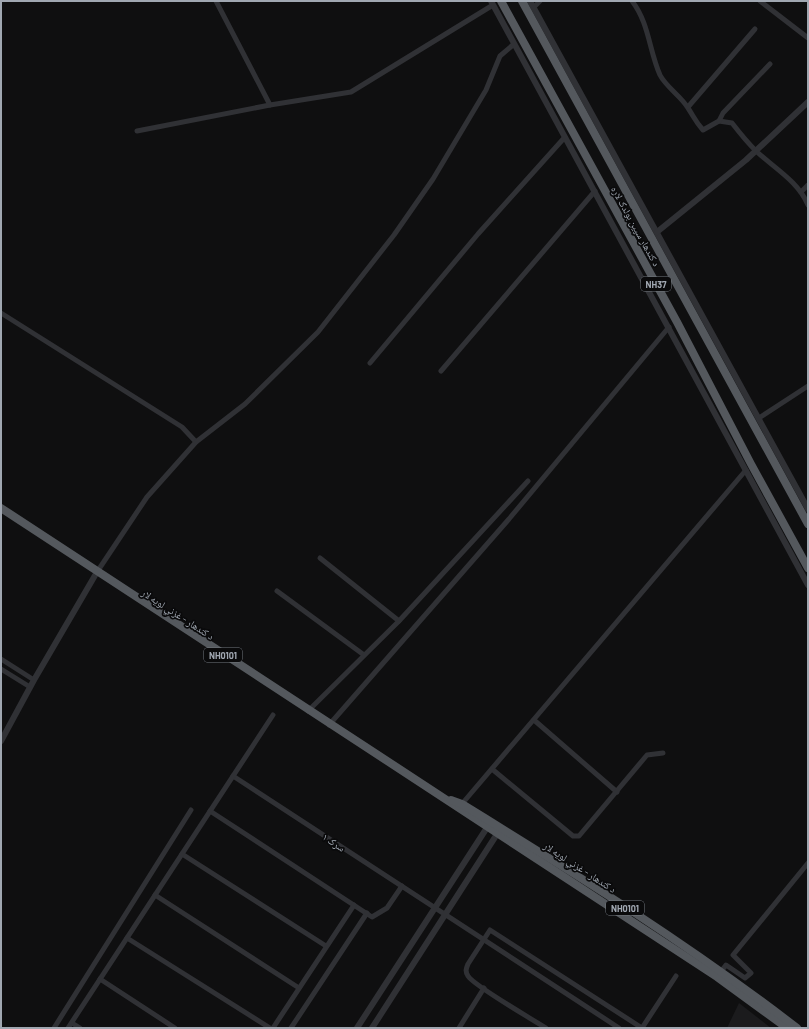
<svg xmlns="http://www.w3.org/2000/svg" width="809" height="1029" font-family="Barlow,'Noto Naskh Arabic',sans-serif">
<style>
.built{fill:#1b1b1d}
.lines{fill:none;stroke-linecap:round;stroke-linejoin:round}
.minor{stroke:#303135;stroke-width:5}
.tertiary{stroke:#303135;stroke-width:6}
.trunk{stroke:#54585d;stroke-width:8}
.labels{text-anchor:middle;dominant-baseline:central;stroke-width:3.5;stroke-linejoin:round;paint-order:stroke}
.shield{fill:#0a0a0b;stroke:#73787f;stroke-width:1}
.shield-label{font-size:9px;font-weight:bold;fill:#a0a7b1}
.street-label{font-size:10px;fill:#a0a7b1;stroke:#0a0a0b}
</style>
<rect width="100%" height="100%" fill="#0f0f10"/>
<polygon class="built" points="739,1003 771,1028 727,1028"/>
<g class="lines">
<g class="minor">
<polyline points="216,1 270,105"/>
<path d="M632,1C649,23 649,50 660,75C666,87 681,96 688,108C694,117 695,121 703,130L719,121L732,123C739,132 747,142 756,151C774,168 798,181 808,205"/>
<polyline points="760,1 808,38"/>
<polyline points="534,7 540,1"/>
<polyline points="688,107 755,29"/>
<polyline points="719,121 723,113 770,64"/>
<polyline points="137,131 270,105 351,92 493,5"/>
<polyline points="801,192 808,185"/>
<polyline points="1,313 182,427 196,442"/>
<polyline points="370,363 478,234 565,137"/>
<polyline points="441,371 595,191"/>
<polyline points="759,418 808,386"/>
<polyline points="320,558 399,621"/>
<polyline points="97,572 147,497 196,442 245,404 318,332 394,235 433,179 486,90 500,56 514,44"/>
<polyline points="277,591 364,655"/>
<polyline points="1,659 34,680"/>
<polyline points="1,669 30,687"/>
<polyline points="308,711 399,621 528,481"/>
<polyline points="534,720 617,792"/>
<polyline points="329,725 509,519 669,327"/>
<polyline points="492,769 573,836 579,836 647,755 663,753"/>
<polyline points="233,776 619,1028"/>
<polyline points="461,805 746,470"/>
<polyline points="210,811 372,917 387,908 402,886"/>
<polyline points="182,854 326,946"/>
<polyline points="155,895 299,988"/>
<polyline points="127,938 270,1028"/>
<polyline points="720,973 726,965 745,978 751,973 733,955 808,863"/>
<polyline points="100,979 175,1028"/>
<polyline points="72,1023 80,1028"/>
<polyline points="54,1028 191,810"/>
<polyline points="68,1028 273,715"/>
<polyline points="273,1028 354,905"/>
<polyline points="291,1028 367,913"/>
<polyline points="459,1028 484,988"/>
<path d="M546,1028C532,1019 474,986 468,976C465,971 466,969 468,964L490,930L642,1028"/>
<polyline points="642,1028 676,976"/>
</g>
<g class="tertiary">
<polyline points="491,1 808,585"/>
<polyline points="530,1 808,509"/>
<polyline points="657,232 746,160 808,102"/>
<polyline points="1,741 34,680 97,572"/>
<polyline points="357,1028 490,823"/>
<polyline points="372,1028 499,831"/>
</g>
<g class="trunk">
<polyline points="501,1 677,322 751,464 808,568"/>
<polyline points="522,1 808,524"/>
<polyline points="1,508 717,977 787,1028"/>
<path d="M451,800L462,804C576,874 691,946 797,1028"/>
</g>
</g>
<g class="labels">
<g class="shield">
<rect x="641" y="277" width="30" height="14" rx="3"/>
<rect x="204" y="648" width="38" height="14" rx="3"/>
<rect x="606" y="901" width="38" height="14" rx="3"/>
</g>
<g class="shield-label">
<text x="656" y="284">NH37</text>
<text x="223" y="655">NH0101</text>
<text x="625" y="908">NH0101</text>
</g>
<g class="street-label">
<text transform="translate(636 226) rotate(61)">د کندهار سپین بولدک لاره</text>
<text transform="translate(178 614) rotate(33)">د کندهار - غزني لويه لار</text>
<text transform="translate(334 842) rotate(33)">سرک ۱</text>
<text transform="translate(580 867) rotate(33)">د کندهار - غزني لويه لار</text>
</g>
</g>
<rect width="809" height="1029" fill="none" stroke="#a0a7b1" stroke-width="4"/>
</svg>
